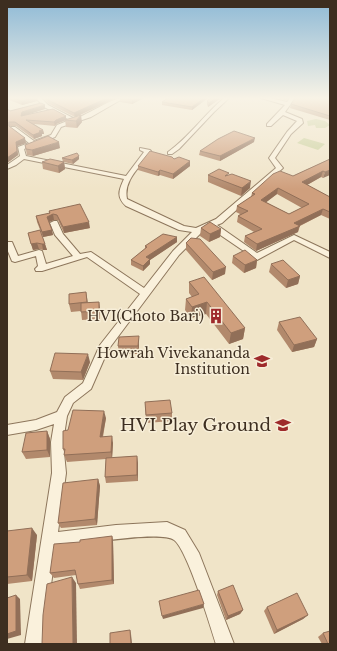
<svg xmlns="http://www.w3.org/2000/svg" width="337" height="651" font-family="'Libre Baskerville',serif">
<style>
.green{fill:#c9cf9b}
.lines{fill:none;stroke-linecap:round;stroke-linejoin:round}
.minor-casing{stroke:#8d765c;stroke-width:2}
.minor{fill:#faf1dc;fill-rule:evenodd}
.wall{fill:#b2896c;fill-rule:evenodd}
.shaded-wall{fill:#916f58}
.building{fill:#cf9f7d;stroke:#916f58;fill-rule:evenodd}
.labels{text-anchor:middle;dominant-baseline:central;stroke-width:3;stroke-linejoin:round;paint-order:stroke}
.poi-label{font-size:14px;fill:#3d2e20;stroke:#f7eed8;text-anchor:end}
.near-poi-label{font-size:17px;fill:#3d2e20;stroke:#f7eed8;text-anchor:end}
</style>
<rect width="100%" height="100%" fill="#f0e4c8"/>
<g class="green">
<polygon points="316,119 325,121 330,125 325,128 316,128 315,125 308,126 307,121"/>
<polygon points="304,138 325,144 318,150 297,143"/>
</g>
<g class="lines">
<defs>
<g id="minor">
<path d="M36,98H41L48,105L75,119C89,114 111,98 124,98L91,117L61,127L55,137L24,149L26,156L126,176L144,152L140,150V148L150,150L151,151C142,166 123,179 127,199L184,226L196,228L216,219L276,168L269,158L287,132L297,121L283,115L271,126H267V124L285,105L261,98H270L287,102L290,98H295L285,112L302,119L303,123L291,134L275,158L283,168L222,223L217,225L257,253L294,235L330,252V258L294,240L257,260L210,228L202,232L179,255L108,350L91,389L73,403L67,416L63,442L66,473L58,532L116,525L167,522L185,530L199,553L234,644H216C210,625 187,549 174,540C160,530 76,545 56,548L43,644H25L52,473L51,442L54,424L36,430L7,435V425L36,420L57,412L65,397L83,383L100,345L140,294L87,257L42,271H36L35,269L38,266L36,256L15,262L12,261L7,249V242H12L18,256L39,250L42,251L46,264L73,256L55,235L50,223L54,221H57L63,234L80,254L91,252L144,288L173,251L192,232L179,230L126,206C116,197 119,190 124,179L24,159L16,165L7,169V165L20,156L18,147L29,143L11,129V127H15L34,141L51,135L57,125L70,120L44,107Z"/>
<path d="M224,98H229L214,112L179,149L172,154H168V152C189,137 204,115 224,98Z"/>
</g>
</defs>
<use href="#minor" class="minor-casing"/>
<use href="#minor" class="minor"/>
</g>
<g class="wall">
<polygon points="7,98 37,98 37,101 22,105 7,99"/>
<polygon points="43,98 116,98 76,117 82,122 77,128 66,127 65,120 75,117 49,104"/>
<polygon points="120,98 144,98 132,104 120,102"/>
<polygon points="168,98 208,98 192,110 162,105 162,102"/>
<polygon points="210,98 221,98 208,107 207,104 207,101"/>
<polygon points="278,98 288,98 286,100"/>
<polygon points="330,98 330,120 290,108 291,104"/>
<polygon points="7,109 10,111 45,109 23,116 66,116 66,120 56,124 55,126 34,124 43,130 44,134 42,134 42,136 34,139 16,126 10,126 10,127 26,143 17,146 18,155 7,163"/>
<polygon points="254,142 220,161 199,155 200,151"/>
<polygon points="25,145 60,148 33,156 27,155"/>
<polygon points="79,156 79,159 73,164 64,162 65,169 59,173 43,169 42,162 63,162 62,158"/>
<polygon points="174,159 190,161 190,166 173,179 160,175 158,176 138,170 138,166"/>
<path d="M330,159L323,178L321,177L307,185L330,197V219L321,215L300,226L298,232L256,251L244,242L245,236L254,232L237,222L238,216L240,214L236,212L237,206L251,197L252,193L293,176ZM277,194L302,208L289,214L266,202Z"/>
<polygon points="208,175 229,175 250,188 241,196 208,182"/>
<polygon points="49,211 90,228 64,233 58,220 54,220 49,222 53,235 43,237 37,222 36,216 49,214"/>
<polygon points="201,228 221,229 220,237 209,242 200,236"/>
<polygon points="28,233 45,244 47,250 43,250 39,249 33,250"/>
<polygon points="177,237 177,242 150,260 150,264 143,271 131,265 131,260 145,249 145,246"/>
<polygon points="186,243 225,274 212,280 186,250"/>
<polygon points="233,256 257,260 256,268 244,273 232,263"/>
<polygon points="271,264 300,276 298,284 286,288 269,272"/>
<polygon points="189,282 245,328 243,339 229,344 206,314 191,318 185,310 186,299 192,297 189,293"/>
<polygon points="86,292 88,303 99,302 100,310 100,319 82,320 81,311 71,312 69,304"/>
<polygon points="279,322 317,339 314,347 292,352 277,330"/>
<polygon points="139,344 139,354 119,354 118,346"/>
<polygon points="90,362 83,380 53,379 50,371"/>
<polygon points="145,402 172,413 172,421 146,423"/>
<polygon points="106,418 103,437 113,443 112,458 137,456 138,481 106,483 105,477 106,459 67,462 64,455 65,453 63,449 68,430"/>
<polygon points="47,431 50,439 50,457 26,459 22,452"/>
<polygon points="98,479 100,486 97,525 61,528 58,523"/>
<polygon points="7,531 37,535 32,581 7,584"/>
<polygon points="112,536 113,541 114,584 80,589 78,584 76,575 54,578 50,573 80,542"/>
<polygon points="218,591 243,610 240,614 226,620 217,595"/>
<polygon points="267,607 308,615 303,619 274,634 264,611"/>
<polygon points="323,633 330,644 322,644 318,637"/>
</g>
<g class="shaded-wall">
<polygon points="33,98 37,98 37,101 22,105 21,101"/>
<polygon points="107,98 116,98 75,117 74,113"/>
<polygon points="136,98 144,98 132,104 132,100"/>
<polygon points="204,98 208,98 192,110 192,107"/>
<polygon points="216,98 221,98 208,107 209,103"/>
<polygon points="45,105 45,109 23,116 22,120 21,116 22,112"/>
<polygon points="81,115 82,122 77,128 76,121"/>
<polygon points="66,116 66,120 56,124 55,126 54,122 56,120"/>
<polygon points="43,130 44,134 42,134 42,136 34,139 33,135 39,131"/>
<polygon points="25,138 26,143 17,146 18,155 7,163 7,158 16,142"/>
<polygon points="255,138 254,142 220,161 220,156"/>
<polygon points="59,142 60,148 33,156 32,150"/>
<polygon points="79,156 79,159 73,164 72,160"/>
<polygon points="190,161 190,166 173,179 173,174"/>
<polygon points="64,162 65,169 59,173 58,166"/>
<polygon points="160,170 160,175 158,176 158,172"/>
<polygon points="330,170 330,175 323,178 325,172"/>
<polygon points="323,171 321,177 300,189 302,182"/>
<polygon points="251,181 250,188 241,196 242,188"/>
<polygon points="278,188 277,194 260,207 261,200"/>
<polygon points="323,209 321,215 299,226 298,232 256,251 257,244 294,223"/>
<polygon points="53,214 54,220 49,222 47,217"/>
<polygon points="89,222 90,228 64,233 63,227"/>
<polygon points="221,229 220,237 209,242 210,234"/>
<polygon points="52,230 53,235 43,237 42,232"/>
<polygon points="177,237 177,242 150,260 150,264 143,271 143,266 146,257"/>
<polygon points="37,243 39,249 33,250 31,244"/>
<polygon points="42,244 45,244 47,250 43,250"/>
<polygon points="257,260 256,268 244,273 245,265"/>
<polygon points="226,267 225,274 212,280 213,272"/>
<polygon points="300,276 298,284 286,288 288,280"/>
<polygon points="99,302 100,310 100,319 99,311"/>
<polygon points="207,302 206,314 191,318 192,307"/>
<polygon points="245,328 243,339 229,344 231,333"/>
<polygon points="139,336 139,354 138,346"/>
<polygon points="317,339 314,347 292,352 294,345"/>
<polygon points="88,354 90,362 83,380 81,372"/>
<polygon points="104,411 106,418 101,444 100,437"/>
<polygon points="47,431 50,439 50,457 47,450"/>
<polygon points="112,436 113,443 112,459 111,452"/>
<polygon points="137,456 138,463 138,481 137,475"/>
<polygon points="98,479 100,486 97,525 95,519"/>
<polygon points="32,528 37,535 32,581 27,575"/>
<polygon points="112,536 113,541 114,584 112,580"/>
<polygon points="72,577 76,583 77,644 73,644"/>
<polygon points="16,595 20,599 21,635 7,639 7,634"/>
<polygon points="204,604 203,608 163,619 162,616"/>
<polygon points="243,610 240,614 226,620 228,616"/>
<polygon points="308,615 303,619 274,634 277,630"/>
<polygon points="130,630 131,634 132,644 131,644"/>
</g>
<g class="building">
<polygon points="14,98 33,98 21,101"/>
<polygon points="47,98 107,98 74,113 48,100"/>
<polygon points="121,98 136,98 132,100"/>
<polygon points="168,98 204,98 192,107 162,102"/>
<polygon points="210,98 216,98 209,103 207,101"/>
<polygon points="295,98 330,98 330,116 291,104"/>
<polygon points="41,103 45,105 22,112 21,116 53,109 66,116 56,120 54,122 26,120 43,130 39,131 41,132 33,135 15,122 9,122 9,126 25,138 16,142 17,151 7,158 7,109 10,111"/>
<polygon points="81,115 76,121 65,120"/>
<polygon points="234,131 255,138 220,156 200,151 218,139"/>
<polygon points="48,136 59,142 32,150 26,149 25,145"/>
<polygon points="150,151 172,157 174,159 179,157 190,161 173,174 160,170 158,172 138,166"/>
<polygon points="77,153 79,156 72,160 62,158"/>
<polygon points="50,159 64,162 58,166 42,162"/>
<path d="M330,159V170L325,172L323,171L302,182L330,197V212L323,209L294,223L300,226L257,244L245,236L262,229L238,216L248,211L237,206L255,194L252,193L273,174L280,171L293,176ZM278,188L309,204L289,214L261,200Z"/>
<polygon points="219,169 229,173 225,176 232,174 251,181 242,188 208,175"/>
<polygon points="80,204 89,222 63,227 57,215 53,214 47,217 52,230 42,232 36,216 50,213 49,211"/>
<polygon points="210,222 221,229 210,234 201,228"/>
<polygon points="40,230 45,244 42,244 37,243 31,244 28,233"/>
<polygon points="163,234 177,237 146,257 150,259 143,266 131,260 147,247 145,246"/>
<polygon points="191,238 200,239 226,267 213,272 186,243"/>
<polygon points="245,250 257,260 245,265 233,256"/>
<polygon points="283,260 300,276 288,280 271,264"/>
<polygon points="204,277 245,328 231,333 207,302 192,307 186,299 199,294 189,282"/>
<polygon points="86,292 87,302 69,304 69,294"/>
<polygon points="99,302 99,311 81,312 81,303"/>
<polygon points="300,317 317,339 294,345 279,322"/>
<polygon points="139,336 138,346 118,346 119,337"/>
<polygon points="55,353 88,354 81,372 50,371"/>
<polygon points="170,400 172,413 146,415 145,402"/>
<polygon points="73,410 104,411 100,437 112,436 111,452 64,455 65,449 63,449 63,431 68,430"/>
<polygon points="47,431 47,450 22,452 26,433"/>
<polygon points="137,456 137,475 105,477 106,458"/>
<polygon points="98,479 95,519 58,523 63,483"/>
<polygon points="32,528 27,575 7,577 7,531"/>
<polygon points="112,536 112,580 78,584 75,570 50,573 54,544 80,542 80,540"/>
<polygon points="72,577 73,644 42,644 43,615 47,584"/>
<polygon points="233,585 243,610 228,616 218,591"/>
<polygon points="199,590 204,604 162,616 159,601"/>
<polygon points="297,593 308,615 277,630 267,607"/>
<polygon points="16,595 16,631 7,634 7,598"/>
<polygon points="130,630 131,644 110,644 110,633"/>
<polygon points="330,631 330,644 328,644 323,633"/>
</g>
<linearGradient id="sky" x2="0" y2="1"><stop stop-color="#8fbad6"/><stop offset="0.52" stop-color="#f8f3e6"/><stop offset="1" stop-color="#f8f3e6" stop-opacity="0"/></linearGradient>
<rect width="337" height="189" fill="url(#sky)"/>
<defs>
<symbol id="building-bare" viewBox="-9 -9 18 18"><path d="M-4-6H4V6H1V3H-1V6H-4ZM-2.5-4.3h1.7v1.8h-1.7ZM.8-4.3h1.7v1.8H.8ZM-2.5-1h1.7V.8h-1.7ZM.8-1h1.7V.8H.8Z" fill="#9e2a2b" stroke="#f7eed8" stroke-width="2.5" paint-order="stroke"/></symbol>
<symbol id="school-bare" viewBox="-9 -9 18 18"><path d="M0-5L7-2L0 1L-7-2ZM-4 1L0 2.5L4 1V4Q0 6-4 4Z" fill="#9e2a2b" stroke="#f7eed8" stroke-width="2.5" paint-order="stroke"/></symbol>
</defs>
<g fill-rule="evenodd">
<use href="#building-bare" x="205" y="305" width="22" height="22"/>
<use href="#school-bare" x="251" y="350" width="22" height="22"/>
<use href="#school-bare" x="272" y="414" width="22" height="22"/>
</g>
<g class="labels">
<g class="poi-label">
<text x="204" y="316">HVI(Choto Bari)</text>
<text x="250" y="353">Howrah Vivekananda<tspan x="250" dy="16">Institution</tspan></text>
</g>
<g class="near-poi-label">
<text x="271" y="425">HVI Play Ground</text>
</g>
</g>
<rect width="337" height="651" fill="none" stroke="#3d2e20" stroke-width="16"/>
</svg>
